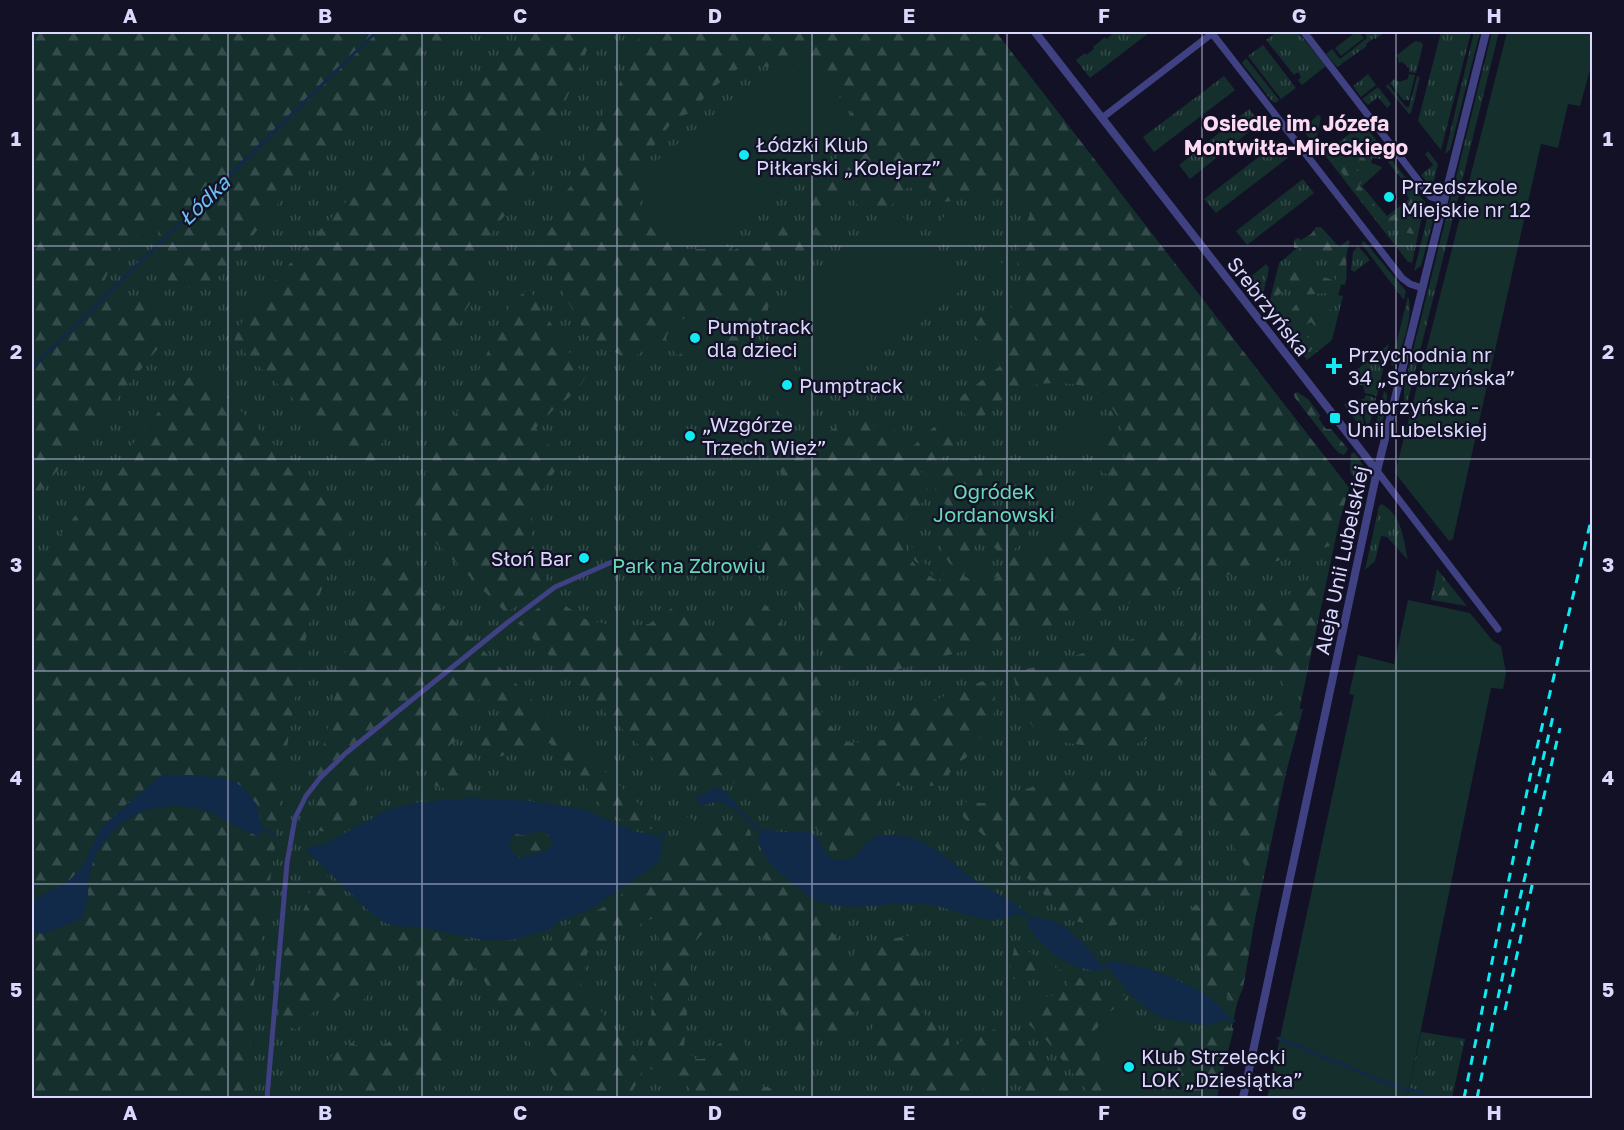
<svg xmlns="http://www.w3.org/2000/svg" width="1624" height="1130" font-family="'Golos Text',sans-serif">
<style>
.grass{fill:url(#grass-tufts)}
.forest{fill:url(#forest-firs);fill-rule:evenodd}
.garden{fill:#142f2c}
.water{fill:#122a49;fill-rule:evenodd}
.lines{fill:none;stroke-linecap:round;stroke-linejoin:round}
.stream{stroke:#122a49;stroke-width:3}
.pedestrian{stroke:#3f4182;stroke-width:5}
.minor{stroke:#3f4182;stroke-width:7}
.tertiary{stroke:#3f4182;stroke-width:8}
.rail{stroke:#10eaf0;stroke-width:3;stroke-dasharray:9 8;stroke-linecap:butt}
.grid{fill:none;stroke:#dad8fd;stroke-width:1.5;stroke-opacity:0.55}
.poi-dot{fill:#10eaf0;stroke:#131126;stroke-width:2}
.labels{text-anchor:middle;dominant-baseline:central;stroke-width:4.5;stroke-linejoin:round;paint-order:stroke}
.poi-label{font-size:20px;fill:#dad8fd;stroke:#131126;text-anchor:start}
.street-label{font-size:20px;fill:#dad8fd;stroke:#131126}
.park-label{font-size:20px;fill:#68d9b4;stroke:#131126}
.neighbourhood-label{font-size:21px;font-weight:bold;fill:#fddaf3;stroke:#131126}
.water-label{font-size:21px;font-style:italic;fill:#6dc0f6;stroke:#131126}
.neatline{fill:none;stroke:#dad8fd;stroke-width:2}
.grid-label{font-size:20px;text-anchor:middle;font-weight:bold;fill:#dad8fd}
</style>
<defs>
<pattern id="grass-tufts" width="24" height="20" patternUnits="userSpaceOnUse" patternTransform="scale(1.5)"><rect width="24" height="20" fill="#142f2c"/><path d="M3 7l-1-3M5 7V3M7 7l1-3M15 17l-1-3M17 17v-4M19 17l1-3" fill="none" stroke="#364c4c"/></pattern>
<pattern id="forest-firs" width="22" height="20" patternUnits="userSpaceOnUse" patternTransform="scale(1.5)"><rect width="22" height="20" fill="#142f2c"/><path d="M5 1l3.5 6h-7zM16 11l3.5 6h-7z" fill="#364c4c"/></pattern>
</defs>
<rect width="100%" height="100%" fill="#131126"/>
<g class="grass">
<polygon points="32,32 994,32 1347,485 1217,1098 32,1098"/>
<polygon points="1114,32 1150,32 1090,78 1076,60 1085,53 1086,55 1094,49 1093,47 1105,37 1107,39"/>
<polygon points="1277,32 1298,32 1326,66 1302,85 1298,80 1301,77 1298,72 1294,75 1266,40"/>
<polygon points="1356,32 1359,32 1364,38 1341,56 1335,48"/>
<polygon points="1364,32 1385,32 1375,39 1374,38 1366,44 1367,46 1337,67 1326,54 1332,49 1340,59 1367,38"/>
<polygon points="1441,32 1471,32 1441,150 1418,121"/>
<polygon points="1474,32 1480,32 1450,150 1445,154"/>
<polygon points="1492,32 1499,32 1407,404 1404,403 1404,387"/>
<polygon points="1415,41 1421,42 1423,45 1416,73 1409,72 1409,68 1402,62 1399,63 1397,55"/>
<polygon points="1263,45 1296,88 1281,99 1248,56"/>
<polygon points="1246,58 1279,100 1275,103 1271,100 1242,63"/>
<polygon points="1368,74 1376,85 1361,97 1353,86"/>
<polygon points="1409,74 1415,75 1409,100 1403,100 1390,83 1394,79 1399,82 1408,79"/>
<polygon points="1224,76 1235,90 1154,152 1143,137"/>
<polygon points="1417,76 1420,77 1411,113 1409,114 1386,86 1388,84 1406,107 1409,107"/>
<polygon points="1378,87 1391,104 1387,108 1378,97 1368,105 1362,99"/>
<polygon points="1249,109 1260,123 1190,179 1179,165"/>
<polygon points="1318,115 1321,117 1315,146 1302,129"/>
<polygon points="1363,123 1385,151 1380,156 1382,159 1372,158 1371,163 1380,166 1382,168 1362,186 1387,216 1408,200 1409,198 1400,186 1404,182 1388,162 1391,159 1425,202 1412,263 1408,262 1324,154"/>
<polygon points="1277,143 1289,157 1216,213 1204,199"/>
<polygon points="1428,151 1438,164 1432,188 1421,175 1433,165 1425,154"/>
<polygon points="1303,179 1314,193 1247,245 1236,231"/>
<polygon points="1431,203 1435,213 1421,266 1414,271"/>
<polygon points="1320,229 1344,276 1338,295 1343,296 1332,340 1307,360 1268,308 1279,263"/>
<polygon points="1364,241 1406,291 1404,300 1361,243"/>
<polygon points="1358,246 1370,260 1354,272 1351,270 1353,252"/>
<polygon points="1266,264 1269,268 1262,299 1248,279"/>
<path d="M1408,296C1414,315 1402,350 1393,366L1391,365Z"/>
<polygon points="1389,344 1377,396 1365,393 1363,385 1358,385 1355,371"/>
<polygon points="1384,391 1387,394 1386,409 1378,436 1374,432"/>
<polygon points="1366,395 1376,398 1370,423 1366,424 1361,399 1364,399"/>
<polygon points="1353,398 1359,399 1364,424 1360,426 1344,405"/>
<path d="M1354,452C1364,465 1369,474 1366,491L1356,486L1357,482L1350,472L1351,454Z"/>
<path d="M1382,504C1403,517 1403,539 1408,560L1387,537L1381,536L1375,561L1365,570L1379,506Z"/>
<polygon points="1437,569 1467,606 1431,600"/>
<polygon points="1421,1032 1465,1039 1452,1098 1407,1098"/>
</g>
<g class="forest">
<polygon points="32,32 460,32 448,40 426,50 406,77 371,105 345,136 328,149 293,184 255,233 209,287 199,291 164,279 157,221 119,248 102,286 112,299 150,297 168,314 161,329 160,346 32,501"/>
<path d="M535,32H597L590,43L547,145L509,211L499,222L482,249L474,267L485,279L427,373L407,417L389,432L378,449L372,475L234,342C241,313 267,290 286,268C363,179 443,104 535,32Z"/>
<path d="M642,32H996L1349,488L1333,545L893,671C878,659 864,659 846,662L754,551L806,506L773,462L823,441L829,431L860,417H868L873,427L888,424L912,447L946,416L961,438L934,467L926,494L915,516L908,540C915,552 919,565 934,567L939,575H945L948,569L965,571L964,576L970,579L974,576V572C1001,580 1004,564 1021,548L1024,553L1035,554L1040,548V544L1041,545L1096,506L1110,474L1102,473C1099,466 1105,460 1105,452L1095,442C1105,432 1102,420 1111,410C1120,430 1131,459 1117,480C1114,484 1110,487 1107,491C1139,466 1126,407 1091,389C1075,381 1034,382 1018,389C1006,394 985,415 975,424L959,409V398L1000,366L987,347L968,330L976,316L1003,317L1022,295L1025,279L1017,263L1020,238L1030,214L1015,195L980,196L945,202L928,187L906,188C889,214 866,228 849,192L822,216L824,226L831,238L827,242C809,236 803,215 805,198L832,176L848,126L852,108L847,97L830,77L803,59L788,58L766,67L744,64L709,91L694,111L675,119L669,126L654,146L638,193L642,213L655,233L679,249H703L723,242L732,251C753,242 769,227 790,218C805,231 812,235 815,256L804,259L796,250L787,246L775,256C774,280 768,301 766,324L720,354L707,366L699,357L687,366L671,348L656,341L629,361L586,334L560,287L538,257L560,199L579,176L595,129L620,82L632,51ZM943,452L922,471L928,479L914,492L910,501L905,526L906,541L915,561L937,578L958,586L977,585L999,576C993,580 987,585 979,587C958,592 926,579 913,562C903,548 902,529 906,513C907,506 908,497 912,491C916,486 922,482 926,478L920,470Z"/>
<polygon points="1365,128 1382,150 1377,157 1371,157 1369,166 1365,168 1358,162 1364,148 1358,142 1354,143 1353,148 1344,144 1343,140 1357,129"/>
<path d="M1344,149L1352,154L1353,167L1357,171L1368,169L1373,171L1359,185L1383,216L1389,218L1406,207L1411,199L1407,188L1411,189L1421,201L1416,231L1413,234L1407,233L1402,227C1398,229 1393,232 1388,230C1376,226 1343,172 1332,159L1333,154L1336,150Z"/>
<path d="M1316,227H1321L1339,247L1348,240L1350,242C1343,258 1349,270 1345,285L1337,284L1338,289L1334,294C1326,291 1313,297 1299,293L1294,286L1290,285L1276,297L1278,302L1272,305L1279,266L1291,271L1301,264L1322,277L1330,279L1337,284L1335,281L1338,275C1332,259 1324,255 1308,257L1300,248H1294V240L1298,238L1301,240L1311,234Z"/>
<path d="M529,289L585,377L578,390L552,411L536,428L560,461C554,476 542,488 536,502C526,530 533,560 548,583L539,591L506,613L405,512L483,362L512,301Z"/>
<polygon points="1301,298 1305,298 1323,315 1331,309 1326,333 1323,334 1311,322 1303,326 1302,330 1314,346 1310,352 1303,351 1287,331 1283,321"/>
<polygon points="201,371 354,525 324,583 308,627 299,676 283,770 274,855 254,983 250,1018 251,1061 244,1098 32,1098 32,930 37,933 88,905 88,878 93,861 101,846 123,821 143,812 176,804 193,807 226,818 237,827 259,836 262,825 257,804 230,780 199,776 164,775 156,779 117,812 102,827 83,866 69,881 37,898 32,910 32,570 184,380"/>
<polygon points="1297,392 1308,399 1320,415 1319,419 1326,429 1331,429 1348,449 1344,455 1339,453 1334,448 1295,398 1294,394"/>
<path d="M961,459C976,458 986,469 982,484C974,495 966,501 970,515C984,528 996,528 1008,513H1012L1018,517L1021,543L1007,556L1000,554L989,541H978L973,546L971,559L967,565L956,567C944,563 944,548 937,538L939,534L949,527C958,510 949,509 940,499C926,482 946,466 961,459Z"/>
<path d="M386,555L413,579L525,693L659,824L660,827L646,830L611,815L591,795L582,780L560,760L550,743L487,760L478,746L501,720L497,706C484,697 478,699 464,705L459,726L454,734L456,741L450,745C471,760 476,744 480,779L471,790L441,788L430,783C432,770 433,764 423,754C410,760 382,765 373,774C370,777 369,783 367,787C359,798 357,800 354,813L326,832L311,829L318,768L342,670L351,621L360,609L373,583L377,557Z"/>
<polygon points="1441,577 1456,597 1457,602 1435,597 1437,579"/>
<polygon points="1325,583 1302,694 1283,687 1280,673 1281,657 1270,646 1261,645 1252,640 1252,618 1256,605"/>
<path d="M758,596L824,675L821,692L822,718L849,743L884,740L904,712L983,681L995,695L993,721L966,758L953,766L944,786L904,785L880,788L882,814L876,829L851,856L839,857L829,852L830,840C818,824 800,824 782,818L771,791L743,788L719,775L690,780L683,788L582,690L518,623L553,597L585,619L619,627L649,624L675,606L701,632L725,625Z"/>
<path d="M1200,620L1195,642V670L1171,689L1161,706L1153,735C1147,738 1139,744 1132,745C1110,748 1050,747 1035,729C1022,713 1017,692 1013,673Z"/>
<polygon points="1286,708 1303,709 1261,866 1246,867 1210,809 1207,783 1217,757 1227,740 1255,728"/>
<polygon points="1054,775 1127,778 1157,785 1176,808 1184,843 1180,878 1165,901 1142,917 1105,928 1067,919 1032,882 1011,865 996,847 963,817 963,802 984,803 1009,792 1030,788"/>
<path d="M715,821L736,822L748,826L753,840L755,854L814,909L843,946L832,948L831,958L845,965L856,951L876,942L927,932C925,940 922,948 921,955C918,971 924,993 915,1007L921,1011L948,1038L951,1052L967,1035L993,1029L1032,1047L1057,1068L1077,1098H1020L1023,1077L1007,1076L984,1088L980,1098H914L918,1091L906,1079L881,1064L867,1039L874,1024L868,1011L858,1005L843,1029L828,1037L798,1031L783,1014L767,1001L771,947L760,933L723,924L704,932L693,944L684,1047L695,1059H703L717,1045L736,1034L746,1044L743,1056L722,1075L725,1081L749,1083L809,1098H692L690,1089L684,1077L667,1078L646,1066L659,937L660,919L657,916L596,946L587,953L581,985L631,1051L643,1070L629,1098H580L569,1096L520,1029L506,1015L476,968L452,983L450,1005L443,1035L450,1060L444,1076L412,1075L381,1077L389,1098H342L335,1072L327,1063L336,1049L351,1043C373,1055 404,1041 412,1017C414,1010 411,1001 413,994C414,989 417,985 419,981L426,978L403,957L390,958L376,970L371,992L357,1006L344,993L332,1002L315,1010L297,1030L278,1022L286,934L300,918L308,899L316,868L333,881L345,894L349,906L366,925L385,935L422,929L478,942L552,941L551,933L602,908L647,877L664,860L694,841Z"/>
<polygon points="536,831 544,832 550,836 552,843 549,850 519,859 513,852 508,842 516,834 524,835"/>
<polygon points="1261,884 1243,988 1234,1010 1228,995 1199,986 1195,950 1187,928 1193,907 1237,888"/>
<path d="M1015,944L1060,970L1127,997C1122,1015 1113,1024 1095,1029L1110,1097L1088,1092L1047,1041L1025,1021V1004L1068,990L1065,978C1046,975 1030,975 1011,979V964Z"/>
<path d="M1156,1027C1173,1034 1188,1039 1207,1035C1217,1034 1223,1026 1234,1028L1216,1098H1169L1168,1088L1153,1047Z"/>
</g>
<g class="garden">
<polygon points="1507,32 1592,32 1592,63 1580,106 1568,104 1558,148 1541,144 1454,534 1453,539 1449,541 1395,473"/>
<path d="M784,65C831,58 859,109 833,147L721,240C668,265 620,213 654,163L765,73Z"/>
<polygon points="958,205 982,234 965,248 941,219"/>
<polygon points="902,215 962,289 825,400 766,324"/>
<polygon points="993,252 1008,271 999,279 983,260"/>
<path d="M696,314L717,322L724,329L723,337L717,343L718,352L715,361C692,365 680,356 666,339C668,327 685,316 696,314Z"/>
<path d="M748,345L764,351L806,383L810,389L811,406L803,416L791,421C772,413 777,400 768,385C760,374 746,369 739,358L742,349Z"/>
<path d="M1085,411C1097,412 1108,422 1099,434C1095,440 1086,446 1080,450L1068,449L1061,439C1061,426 1074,416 1085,411Z"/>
<polygon points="1408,600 1470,613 1493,641 1501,646 1506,673 1503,689 1491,688 1407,1098 1267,1098 1354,695 1349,694 1358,655 1394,664"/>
<path d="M678,813L691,818L698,828L696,832L692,834C684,830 676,824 674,815Z"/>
<path d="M1115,1008C1125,1007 1138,1013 1144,1021C1154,1032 1161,1081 1164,1098H1108L1095,1036L1101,1018Z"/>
</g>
<g class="water">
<path d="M164,775C180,774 226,775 238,784C249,791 256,802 259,814C261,824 262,827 259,837C252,833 244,831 238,827C228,822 220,816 210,812C162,795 112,813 93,862C85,883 91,898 81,919L42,934L32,930V910L37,898L69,881L83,866L102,827L156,779Z"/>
<polygon points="715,787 726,792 736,804 732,808 719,801 702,806 694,799"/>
<path d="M472,798L530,801L582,809L637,832L657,835L662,841V851L657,864L587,911L558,922L549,930L511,940L479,939L420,927L397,926L386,923L372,914L307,851L308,847L321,846L389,809L421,802ZM536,831L544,832L550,836L552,843L549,850L519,858L513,852L508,841L516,834L524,835Z"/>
<path d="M765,828C771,830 777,832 783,832C792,833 802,828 810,832C823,837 820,857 839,860C861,862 860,843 875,837C879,835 885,835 889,835C925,832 949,863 976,881C994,893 1010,898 1026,913L1024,916L1017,914C983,929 957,907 924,904C889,900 847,915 814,899C805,895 797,887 789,880C770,865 765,859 757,837Z"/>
<path d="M1031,917C1063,917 1086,944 1103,968L1100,971C1069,969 1044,950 1027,925Z"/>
<path d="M1110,961C1141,964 1180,979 1206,995C1215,1001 1222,1010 1230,1018L1209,1025L1161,1018L1133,997L1108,967Z"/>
</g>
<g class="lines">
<g class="stream">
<polyline points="32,368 376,32"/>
<polyline points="734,806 761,832"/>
<polyline points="261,828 273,834"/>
<polyline points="660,838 666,832"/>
<polyline points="1025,914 1029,919"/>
<polyline points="32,934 34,931"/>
<polyline points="1102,966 1108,965"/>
<polyline points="1229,1019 1234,1021"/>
<polyline points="1278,1038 1397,1087 1423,1092"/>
</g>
<polyline class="pedestrian" points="267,1098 287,863 295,818 306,796 320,778 346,753 507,623 555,587 612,562"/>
<g class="minor">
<polyline points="1211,32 1402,278 1410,284 1422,288"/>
<polyline points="1304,32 1431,197 1444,201"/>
<polyline points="1102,118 1214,32"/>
<polyline points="1377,471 1498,629"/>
</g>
<g class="tertiary">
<polyline points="1035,32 1377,471"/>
<polyline points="1243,1098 1377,471 1486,32"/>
</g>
<g class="rail">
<polyline points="1535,793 1554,712"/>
<polyline points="1505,1010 1533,881"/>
<polyline points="1464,1098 1530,777 1592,516"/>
<polyline points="1477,1098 1511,936 1560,728"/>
</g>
</g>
<path class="grid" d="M228,32V1098M422,32V1098M617,32V1098M812,32V1098M1007,32V1098M1202,32V1098M1396,32V1098M32,246H1592M32,459H1592M32,671H1592M32,884H1592"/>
<g class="poi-dot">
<circle cx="744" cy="155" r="6"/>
<circle cx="1389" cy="197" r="6"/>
<circle cx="695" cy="338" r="6"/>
<path d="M1331 357h6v6h6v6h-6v6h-6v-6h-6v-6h6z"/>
<circle cx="787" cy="385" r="6"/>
<rect x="1329" y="412" width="12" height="12" rx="3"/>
<circle cx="690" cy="436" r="6"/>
<circle cx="584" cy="558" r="6"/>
<circle cx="1129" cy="1067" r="6"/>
</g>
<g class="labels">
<g class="poi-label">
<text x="756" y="144">Łódzki Klub<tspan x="756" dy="23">Piłkarski „Kolejarz”</tspan></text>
<text x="1401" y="186">Przedszkole<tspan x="1401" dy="23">Miejskie nr 12</tspan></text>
<text x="707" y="326">Pumptrack<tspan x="707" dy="23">dla dzieci</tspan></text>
<text x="1348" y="354">Przychodnia nr<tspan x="1348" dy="23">34 „Srebrzyńska”</tspan></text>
<text x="799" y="385">Pumptrack</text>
<text x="1347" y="406">Srebrzyńska -<tspan x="1347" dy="23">Unii Lubelskiej</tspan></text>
<text x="702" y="424">„Wzgórze<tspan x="702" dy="23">Trzech Wież”</tspan></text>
<text x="572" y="558" text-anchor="end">Słoń Bar</text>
<text x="1141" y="1056">Klub Strzelecki<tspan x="1141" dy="23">LOK „Dziesiątka”</tspan></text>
</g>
<g class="street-label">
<text transform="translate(1269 306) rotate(52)">Srebrzyńska</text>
<text transform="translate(1341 560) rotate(-78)">Aleja Unii Lubelskiej</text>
</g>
<g class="park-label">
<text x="994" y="491">Ogródek<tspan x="994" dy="23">Jordanowski</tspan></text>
<text x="689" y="565">Park na Zdrowiu</text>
</g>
<g class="neighbourhood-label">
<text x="1296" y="123">Osiedle im. Józefa<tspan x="1296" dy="24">Montwiłła-Mireckiego</tspan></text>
</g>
<g class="water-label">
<text transform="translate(204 200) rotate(-44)">Łódka</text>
</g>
</g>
<rect width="1624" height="1130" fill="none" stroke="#131126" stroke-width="66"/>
<rect x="33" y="33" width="1558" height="1064" class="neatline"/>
<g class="grid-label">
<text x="130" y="23">A</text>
<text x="325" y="23">B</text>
<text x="520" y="23">C</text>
<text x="715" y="23">D</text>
<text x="909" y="23">E</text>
<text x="1104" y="23">F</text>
<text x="1299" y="23">G</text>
<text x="1494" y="23">H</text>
<text x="16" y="146">1</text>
<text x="1608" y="146">1</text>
<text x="16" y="359">2</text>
<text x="1608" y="359">2</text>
<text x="16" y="572">3</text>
<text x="1608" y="572">3</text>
<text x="16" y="785">4</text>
<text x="1608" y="785">4</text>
<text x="16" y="997">5</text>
<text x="1608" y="997">5</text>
<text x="130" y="1120">A</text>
<text x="325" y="1120">B</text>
<text x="520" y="1120">C</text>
<text x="715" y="1120">D</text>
<text x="909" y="1120">E</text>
<text x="1104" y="1120">F</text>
<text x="1299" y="1120">G</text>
<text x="1494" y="1120">H</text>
</g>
</svg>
